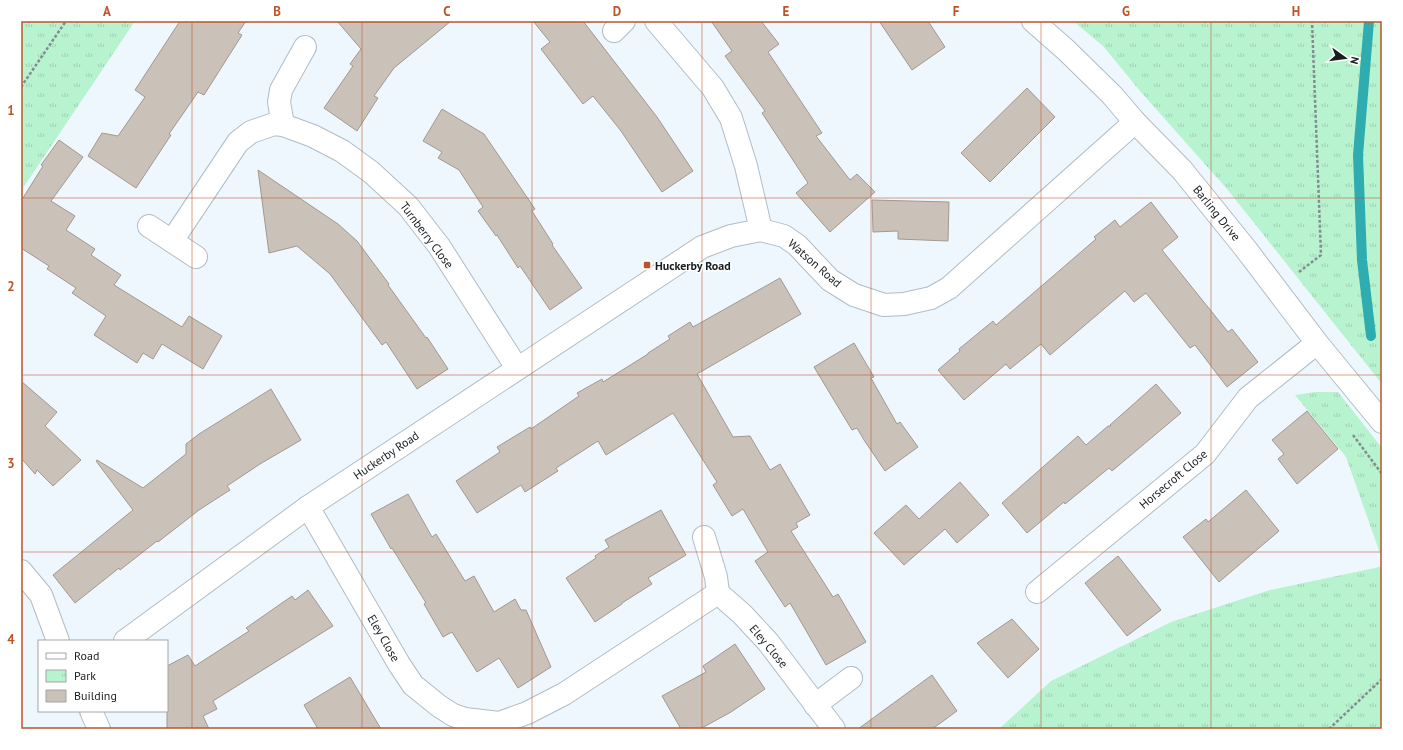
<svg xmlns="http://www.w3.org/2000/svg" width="1403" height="750" font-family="'PT Sans',sans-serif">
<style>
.park{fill:url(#park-tufts)}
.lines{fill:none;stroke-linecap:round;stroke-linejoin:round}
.stream{stroke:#2eacb0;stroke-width:10}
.building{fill:#cac1b8;stroke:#a29990}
.minor-casing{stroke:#b2bcc4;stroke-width:24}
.path{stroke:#858c91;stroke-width:2.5;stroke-dasharray:3 2;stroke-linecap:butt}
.minor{stroke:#fff;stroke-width:22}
.grid{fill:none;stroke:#bb5528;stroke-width:1;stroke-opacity:0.55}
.poi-dot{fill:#bb5528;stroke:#fff;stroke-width:1.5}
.labels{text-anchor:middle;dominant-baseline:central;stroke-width:3;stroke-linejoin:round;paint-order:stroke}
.street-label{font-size:12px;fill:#191d20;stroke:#fff}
.poi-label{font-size:12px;font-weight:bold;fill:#191d20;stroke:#fff;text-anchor:start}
.neatline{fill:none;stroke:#bb5528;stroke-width:1.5}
.grid-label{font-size:13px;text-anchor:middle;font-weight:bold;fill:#bb5528}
</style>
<defs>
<pattern id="park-tufts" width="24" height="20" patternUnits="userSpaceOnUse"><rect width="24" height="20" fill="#b8f3d0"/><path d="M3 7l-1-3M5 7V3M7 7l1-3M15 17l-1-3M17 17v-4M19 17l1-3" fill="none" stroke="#9ed0b2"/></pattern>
</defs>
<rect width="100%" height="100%" fill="#eef7fe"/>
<g class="park">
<polygon points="21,21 135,21 21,191"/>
<polygon points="1073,21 1382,21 1382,384 1227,189 1140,91 1103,46"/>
<polygon points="1315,392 1338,392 1382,448 1382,559 1346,457 1295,395"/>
<polygon points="1382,566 1382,729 999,729 1051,681 1171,622 1270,590 1375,568"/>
</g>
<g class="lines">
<polyline class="stream" points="1369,21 1358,155 1362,260 1371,336"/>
</g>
<g class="building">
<polygon points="180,21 246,21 238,33 242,35 204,95 198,92 169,134 171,135 136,188 88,156 102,133 118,136 145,97 135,90"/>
<polygon points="337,21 451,21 394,68 374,96 378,98 357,131 324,108 353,66 350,64 361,49"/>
<polygon points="533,21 583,21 657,117 693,171 662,192 621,131 593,96 583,104 541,49 550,42"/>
<polygon points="711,21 761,21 779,44 768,52 822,133 816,136 850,180 857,174 875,192 830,232 796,193 808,183 762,113 765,111 725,56 732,51"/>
<polygon points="879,21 928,21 945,47 912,70"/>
<polygon points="1027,88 1055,117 990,182 961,153"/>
<polygon points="442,109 484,134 535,209 532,211 553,244 552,245 582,288 550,310 520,266 518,268 497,235 496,236 478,211 483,207 459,170 438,158 442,152 423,141"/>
<polygon points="59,140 83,157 51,201 75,216 66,230 95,249 91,255 121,275 114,285 182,327 189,316 222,336 203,369 162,344 153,359 143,353 137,363 94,335 106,316 72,293 76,288 47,269 49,266 21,248 21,201 43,166 41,165"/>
<polygon points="258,170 338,224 357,241 389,284 388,285 426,338 427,337 448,369 417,389 386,342 382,345 330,274 297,246 269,253"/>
<polygon points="872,200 949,202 948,241 898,239 898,231 873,232"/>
<polygon points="1151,202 1178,237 1162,250 1228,332 1232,329 1258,362 1227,387 1195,345 1190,348 1146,293 1134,302 1125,291 1050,355 1041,344 1010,369 1006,364 964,400 938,370 960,351 959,349 993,321 996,325 1045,283 1096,239 1094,237 1115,220 1120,227"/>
<polygon points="780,278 801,314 697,374 733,437 750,436 770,470 780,464 810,515 796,523 798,527 791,531 833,597 838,594 866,642 826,665 790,603 785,607 755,561 768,552 743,509 732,516 713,485 717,482 673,413 606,455 598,441 556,468 558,471 525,492 521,485 477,513 456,481 500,452 497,447 530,427 531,429 579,396 577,393 602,379 603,382 648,354 648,353 670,339 668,336 690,322 693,327"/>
<polygon points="854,343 874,377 871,378 897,424 900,422 918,447 885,471 864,440 857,428 852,430 814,367"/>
<polygon points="21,381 57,412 45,426 81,460 53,486 37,470 35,474 21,458"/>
<polygon points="1156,384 1181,413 1112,471 1109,468 1065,504 1064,502 1027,533 1002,503 1078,436 1086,445 1108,426 1111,426 1110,425"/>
<polygon points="271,389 301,440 260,464 227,486 230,490 199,510 158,542 157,541 120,570 119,568 75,603 53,575 133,510 96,461 97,460 143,488 186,454 186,444 199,434"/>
<polygon points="1307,411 1338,449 1297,484 1278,459 1284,454 1272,440"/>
<polygon points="960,482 989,515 957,543 945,529 904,565 874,533 906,505 919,519"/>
<polygon points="1246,490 1279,531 1219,582 1183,537 1206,519 1208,522"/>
<polygon points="408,494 432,537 436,534 465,581 474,576 494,612 515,599 521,610 526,610 551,667 518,688 499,658 477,672 452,632 443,637 424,604 426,603 392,548 391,549 371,514"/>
<polygon points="661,510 686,555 648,578 652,584 622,603 622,604 595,622 566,578 596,558 595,556 609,547 605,540"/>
<polygon points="1118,556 1161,610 1127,636 1085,583"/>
<polygon points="308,590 333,626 213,701 217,709 203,716 209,729 167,729 167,666 188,655 195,666 249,631 246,628 292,596 295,600"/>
<polygon points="1012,619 1039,649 1008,678 977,643"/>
<polygon points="735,644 765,689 731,712 700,729 681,729 662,696 706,672 703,666"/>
<polygon points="932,675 957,711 935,727 932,729 858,729"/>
<polygon points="350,677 381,729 318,729 304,705"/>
</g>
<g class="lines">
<defs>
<g id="minor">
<polyline points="656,21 713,88 731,118 746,166 761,230"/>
<polyline points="1033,21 1066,50 1112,95 1135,122 1182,170 1245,248 1317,343 1382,422"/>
<polyline points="614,31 624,21"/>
<polyline points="283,125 279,102 281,90 305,47"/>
<polyline points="149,226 196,257"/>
<polyline points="172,241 238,142 251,132 274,124 283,125 313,136 342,151 371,172 408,206 439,246 517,368"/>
<polyline points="308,507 399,664 413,685 439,706 453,715 465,719 499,723 527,713 564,694 718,593"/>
<polyline points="704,537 716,577 718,593 742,614 768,642 834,729"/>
<polyline points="21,571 41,595 58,641"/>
<polyline points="1037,592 1205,454 1248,398 1317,343"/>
<polyline points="125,641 308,507 702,247 731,236 761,230 784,236 797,245 830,280 854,295 884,305 904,304 931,298 949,288 1135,122"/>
<polyline points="815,705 851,678"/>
<polyline points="91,711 99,729"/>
</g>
</defs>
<use href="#minor" class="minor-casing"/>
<g class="path">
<polyline points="21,87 66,21"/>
<polyline points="1299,272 1321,255 1312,21"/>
<polyline points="1353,435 1382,474"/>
<polyline points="1329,729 1382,679"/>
</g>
<use href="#minor" class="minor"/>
</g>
<path class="grid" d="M192,21V729M362,21V729M532,21V729M702,21V729M871,21V729M1041,21V729M1211,21V729M21,198H1382M21,375H1382M21,552H1382"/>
<rect class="poi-dot" x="643" y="261" width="8" height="8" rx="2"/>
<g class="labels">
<g class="street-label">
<text transform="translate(1217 213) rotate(51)">Barling Drive</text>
<text transform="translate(427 235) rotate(53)">Turnberry Close</text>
<text transform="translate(815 263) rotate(41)">Watson Road</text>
<text transform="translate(386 455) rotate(-34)">Huckerby Road</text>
<text transform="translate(1173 479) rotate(-40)">Horsecroft Close</text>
<text transform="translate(384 638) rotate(60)">Eley Close</text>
<text transform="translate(769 646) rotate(50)">Eley Close</text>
</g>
<g class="poi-label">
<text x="655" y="265">Huckerby Road</text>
</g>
</g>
<rect width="1403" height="750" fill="none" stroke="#ffffff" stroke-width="44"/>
<rect x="38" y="640" width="130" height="72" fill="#ffffff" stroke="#a3a5a6"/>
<rect x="46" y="653" width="20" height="6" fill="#ffffff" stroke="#a3a5a6"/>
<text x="74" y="660" font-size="12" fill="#191d20">Road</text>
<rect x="46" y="670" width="20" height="12" fill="url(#park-tufts)" stroke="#a3a5a6"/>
<text x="74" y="680" font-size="12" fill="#191d20">Park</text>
<rect x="46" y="690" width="20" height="12" fill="#cac1b8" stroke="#a3a5a6"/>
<text x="74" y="700" font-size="12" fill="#191d20">Building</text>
<g transform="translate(1345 58) rotate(104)" stroke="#ffffff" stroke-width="3" paint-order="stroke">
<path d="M0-3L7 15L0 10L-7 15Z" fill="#191d20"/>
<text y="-6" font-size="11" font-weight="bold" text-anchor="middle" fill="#191d20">N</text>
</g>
<rect x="22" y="22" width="1359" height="706" class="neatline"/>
<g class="grid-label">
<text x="107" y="16">A</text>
<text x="277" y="16">B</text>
<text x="447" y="16">C</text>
<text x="617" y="16">D</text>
<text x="786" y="16">E</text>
<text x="956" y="16">F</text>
<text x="1126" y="16">G</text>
<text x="1296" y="16">H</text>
<text x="11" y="115">1</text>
<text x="11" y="291">2</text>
<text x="11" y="468">3</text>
<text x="11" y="644">4</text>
</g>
</svg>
